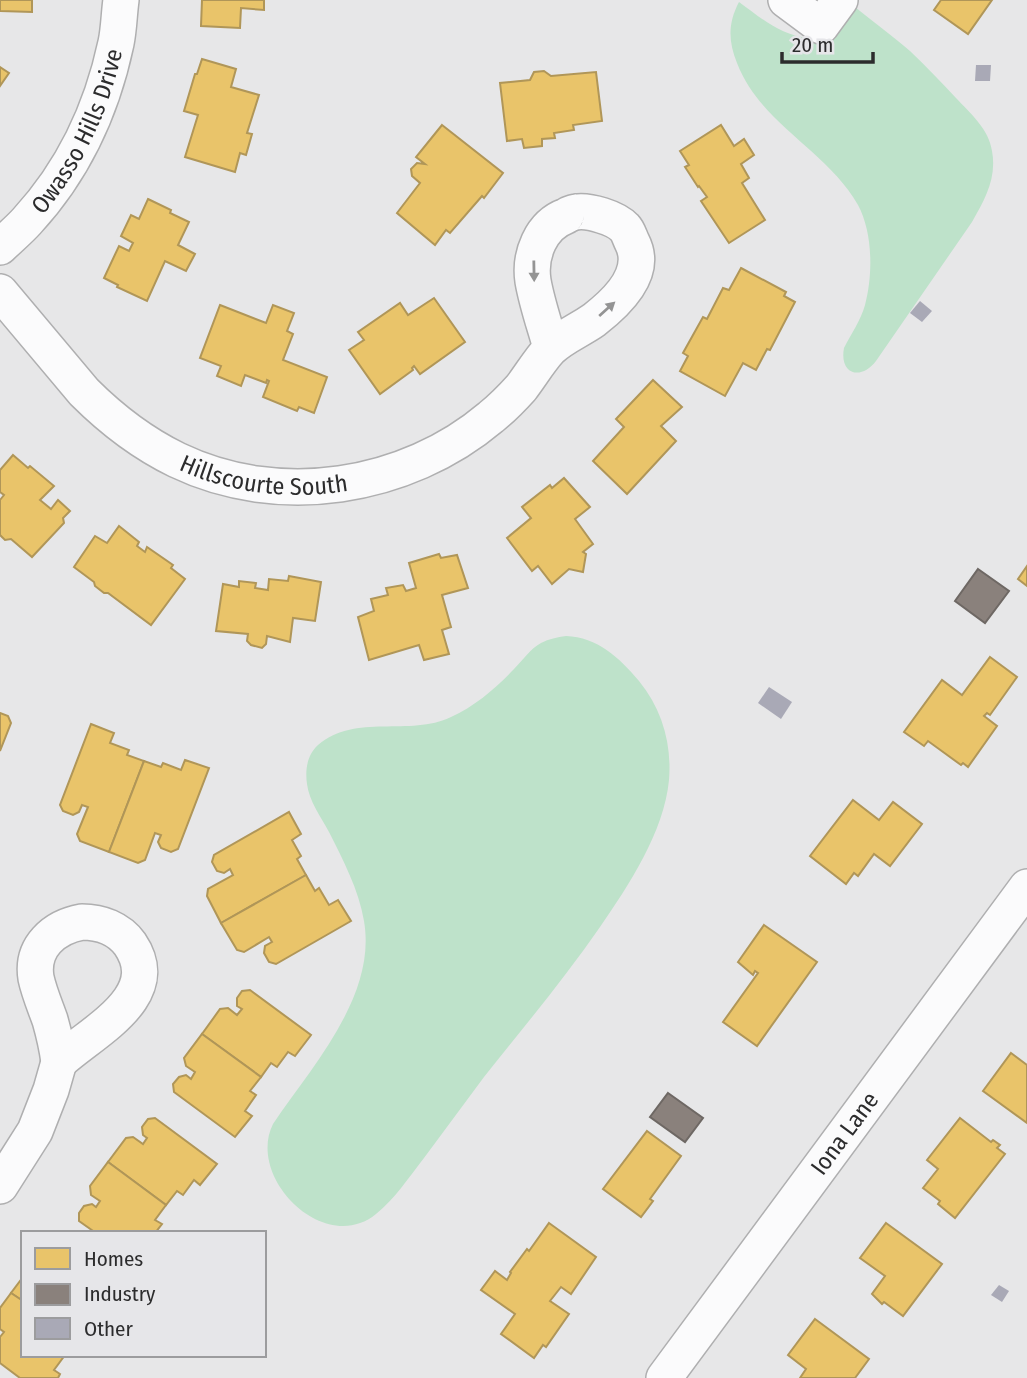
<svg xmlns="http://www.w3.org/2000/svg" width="1027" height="1378" font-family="'Fira Sans Condensed',sans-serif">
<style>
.green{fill:#bee2ca}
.homes{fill:#e9c46a;stroke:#b09658;stroke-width:2}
.industry{fill:#8a817c;stroke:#6e6864;stroke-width:2}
.building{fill:#a9a9b6}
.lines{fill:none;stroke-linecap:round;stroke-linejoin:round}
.minor-casing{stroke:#afafb0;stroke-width:38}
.minor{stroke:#fbfbfc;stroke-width:35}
.oneway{fill:#949494}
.labels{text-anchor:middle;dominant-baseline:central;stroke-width:7;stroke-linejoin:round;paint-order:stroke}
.street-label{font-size:24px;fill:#2c2c2d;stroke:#e6e6e9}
</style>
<rect width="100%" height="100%" fill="#e7e7e8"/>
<g class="green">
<path d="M739,2C761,18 780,35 808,38L855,7C873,22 893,36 910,51C926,66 941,82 956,98C970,113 989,129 992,151C997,178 985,199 972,222L876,361C861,381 839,374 844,348C851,334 861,320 865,305C873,275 873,233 858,205C826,149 761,125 737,63C728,41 728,23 739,2Z"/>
<path d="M566,636C597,637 620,658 639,681C662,709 672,744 669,780C664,832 629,885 600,927C564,979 523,1028 484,1077C464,1104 444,1131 424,1158C409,1177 395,1199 376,1214C325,1256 246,1178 273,1124C312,1066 377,996 364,921C359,890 343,860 329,832C321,817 309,801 307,784C305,770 307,755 318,745C355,713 410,737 451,717C475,706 496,688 514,669C523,660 530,649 541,643C549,639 557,637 566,636Z"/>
</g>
<g class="homes">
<polygon points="0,0 32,0 32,12 0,11"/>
<polygon points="202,0 264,0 264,10 241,8 240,28 201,26"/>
<polygon points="941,0 992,0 968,34 934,10"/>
<polygon points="202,59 236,69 231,87 259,95 247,133 252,134 246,155 240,153 235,172 185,157 198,115 184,111 195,74 197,74"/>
<polygon points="0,67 9,73 0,86"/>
<polygon points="544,71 551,76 596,72 602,121 573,125 574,130 554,133 555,138 542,139 542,146 524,148 522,139 507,141 500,83 530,80 534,72"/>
<polygon points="442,125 503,173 484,198 482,196 450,233 446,230 435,245 397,213 420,183 412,176 411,169 417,163 425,164 416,157"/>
<polygon points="721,125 734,146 744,139 754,155 741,164 749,178 742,183 765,220 729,243 701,201 707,197 699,186 698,187 685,167 689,165 680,151"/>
<polygon points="148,199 171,210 170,213 189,222 178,245 195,254 186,271 165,261 147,301 117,287 118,285 104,278 119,246 129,251 133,243 121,236 131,215 139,219"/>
<polygon points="741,268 786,292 784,296 795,302 770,350 767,349 756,370 743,363 725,396 680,371 688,356 683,353 703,317 707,319 723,288 729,290"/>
<polygon points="434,298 465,342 420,374 414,366 412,368 413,370 380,394 349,350 364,340 358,332 400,303 408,315"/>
<polygon points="220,305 266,323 273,305 294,313 287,331 293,334 283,360 327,377 314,413 299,407 297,411 263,397 269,381 267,380 266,383 245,375 241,386 217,376 221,366 200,358"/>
<polygon points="653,380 682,407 661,426 676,441 627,494 593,461 624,427 616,419"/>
<polygon points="13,455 28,468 30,466 54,486 40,500 51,509 58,500 70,511 63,518 64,523 32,557 11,539 5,540 0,535 0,500 4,495 0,492 0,470"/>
<polygon points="564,478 590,507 575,519 593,544 583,552 586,554 583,572 569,569 552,584 538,566 532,571 507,538 531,518 522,507 550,485 552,488"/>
<polygon points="119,526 139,542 137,546 145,552 147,547 173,565 171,568 185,579 151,625 108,593 104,593 95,586 94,582 74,567 95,536 107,543"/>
<polygon points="439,554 441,558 457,555 468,588 442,595 451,627 442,630 449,654 424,660 419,645 369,660 358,617 374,611 371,599 388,595 386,588 403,585 406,591 416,588 409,563"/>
<polygon points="1027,566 1027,586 1018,579"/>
<polygon points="289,576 321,582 315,621 293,618 290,642 267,636 266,644 262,648 251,645 247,641 248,634 216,631 223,584 239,587 239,581 256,583 255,588 268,590 269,579 288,581"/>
<polygon points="990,657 1017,677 990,715 987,713 984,716 997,726 968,767 963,763 961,765 928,741 924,746 904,732 942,680 962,695"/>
<polygon points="0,713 8,716 11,723 0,751"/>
<polygon points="91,724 114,733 110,743 129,750 127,755 144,761 109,852 80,841 77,834 88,807 82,805 79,812 73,815 63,811 60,805"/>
<polygon points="185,760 209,768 178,849 171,852 161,848 158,842 161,835 155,833 145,860 138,863 109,852 144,761 161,767 163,763 181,770"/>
<polygon points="853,800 879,820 893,802 922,824 890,866 874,854 858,876 854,873 846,884 810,856"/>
<polygon points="289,812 301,834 292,840 301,856 297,859 306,875 221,923 207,896 208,889 233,875 230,869 224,873 217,871 212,862 214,855"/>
<polygon points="306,875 315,891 319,888 329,905 338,900 351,921 276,964 269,962 264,953 265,946 272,942 269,937 244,952 237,950 221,923"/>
<polygon points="764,925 817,962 757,1046 723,1022 758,973 755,971 753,975 738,962"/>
<polygon points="250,990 311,1035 295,1056 288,1052 277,1067 271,1063 261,1077 202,1034 220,1009 228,1008 237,1015 242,1009 237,1006 237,998 242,991"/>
<polygon points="202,1034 261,1077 250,1091 256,1095 245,1111 252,1116 235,1137 174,1092 173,1084 179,1077 186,1075 191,1079 195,1072 186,1066 184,1058"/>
<polygon points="1011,1053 1027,1065 1027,1123 983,1091"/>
<polygon points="155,1118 217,1164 200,1185 194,1180 183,1195 177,1191 166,1205 108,1162 126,1138 133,1137 143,1144 147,1138 143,1135 142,1127 148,1119"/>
<polygon points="960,1118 991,1142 993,1140 1000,1145 997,1148 1005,1154 955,1218 938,1204 940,1201 923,1188 938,1169 927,1160"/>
<polygon points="647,1131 681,1156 650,1199 653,1201 641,1217 603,1189"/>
<polygon points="108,1162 166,1205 155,1220 162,1224 155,1233 96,1233 79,1221 79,1213 84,1206 92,1204 96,1207 100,1201 91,1195 90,1186"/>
<polygon points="549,1223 596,1257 571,1294 561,1287 550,1301 569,1314 546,1347 543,1345 534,1358 501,1334 515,1314 481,1290 495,1271 507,1280 511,1273 510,1272 527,1249 529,1251"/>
<polygon points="886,1223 942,1264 903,1316 884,1302 882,1304 872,1294 885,1276 860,1258"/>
<polygon points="23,1277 23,1301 11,1293"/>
<polygon points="11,1293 23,1301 23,1355 65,1355 54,1370 60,1374 58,1378 20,1378 0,1363 0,1337 4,1332 0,1329 0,1308"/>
<polygon points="815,1319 869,1359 855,1378 800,1378 806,1369 788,1355"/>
</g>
<g class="industry">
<polygon points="978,569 1009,591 985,623 955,601"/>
<polygon points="668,1093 703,1118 685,1142 650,1117"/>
</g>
<g class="building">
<polygon points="976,65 991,65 990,81 975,81"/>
<polygon points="920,301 932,311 922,322 910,313"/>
<polygon points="769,687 792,702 781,719 758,703"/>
<polygon points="999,1285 1009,1291 1002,1302 991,1295"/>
</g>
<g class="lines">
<defs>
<g id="minor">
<polyline points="786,0 821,26 840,0"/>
<path id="s1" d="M0,247C9,238 19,230 27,221C73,171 102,109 116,43C119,29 119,14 121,0"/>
<path id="s2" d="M0,292L84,392C111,419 142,443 177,460C279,509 406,489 491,417C501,409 512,398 521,388C531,375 539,361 550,349C562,337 580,330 594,320C616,303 648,273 632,242C630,238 628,231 625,228C616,218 589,210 576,212C575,212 566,215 566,216C541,225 529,255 533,281C537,304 545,326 551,348"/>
<path d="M82,922C101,922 119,929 130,944C166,997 91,1032 59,1062C57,1047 54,1034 50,1020C45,1006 39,992 36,978C31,947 54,927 82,922Z"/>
<polyline points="0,1186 35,1131 51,1090 59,1062"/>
<path id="s3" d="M664,1378L1027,887"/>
</g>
</defs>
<use href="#minor" class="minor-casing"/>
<use href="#minor" class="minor"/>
</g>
<defs><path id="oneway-solid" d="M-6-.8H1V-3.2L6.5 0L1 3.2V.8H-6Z" transform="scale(1.75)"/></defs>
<g class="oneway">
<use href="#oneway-solid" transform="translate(534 271) rotate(89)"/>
<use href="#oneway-solid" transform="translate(607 309) rotate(-42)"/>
</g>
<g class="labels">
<g class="street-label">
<text stroke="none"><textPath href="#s1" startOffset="142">Owasso Hills Drive</textPath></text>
<text stroke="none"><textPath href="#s2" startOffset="336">Hillscourte South</textPath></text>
<text stroke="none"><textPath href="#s3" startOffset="304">Iona Lane</textPath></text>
</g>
</g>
<rect x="21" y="1231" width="245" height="126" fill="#e6e6e9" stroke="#9c9c9e" stroke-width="2"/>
<rect x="35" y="1248" width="35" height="21" fill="#e9c46a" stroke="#9c9c9e" stroke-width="2"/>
<text x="84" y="1266" font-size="21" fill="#2c2c2d">Homes</text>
<rect x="35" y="1284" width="35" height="21" fill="#8a817c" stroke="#9c9c9e" stroke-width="2"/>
<text x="84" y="1301" font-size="21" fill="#2c2c2d">Industry</text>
<rect x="35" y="1318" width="35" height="21" fill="#a9a9b6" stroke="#9c9c9e" stroke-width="2"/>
<text x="84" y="1336" font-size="21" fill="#2c2c2d">Other</text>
<path d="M782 52v10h91v-10" fill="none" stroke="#2c2c2d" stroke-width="3.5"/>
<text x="792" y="52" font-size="21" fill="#2c2c2d" stroke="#e6e6e9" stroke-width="5" paint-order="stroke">20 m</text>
</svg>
